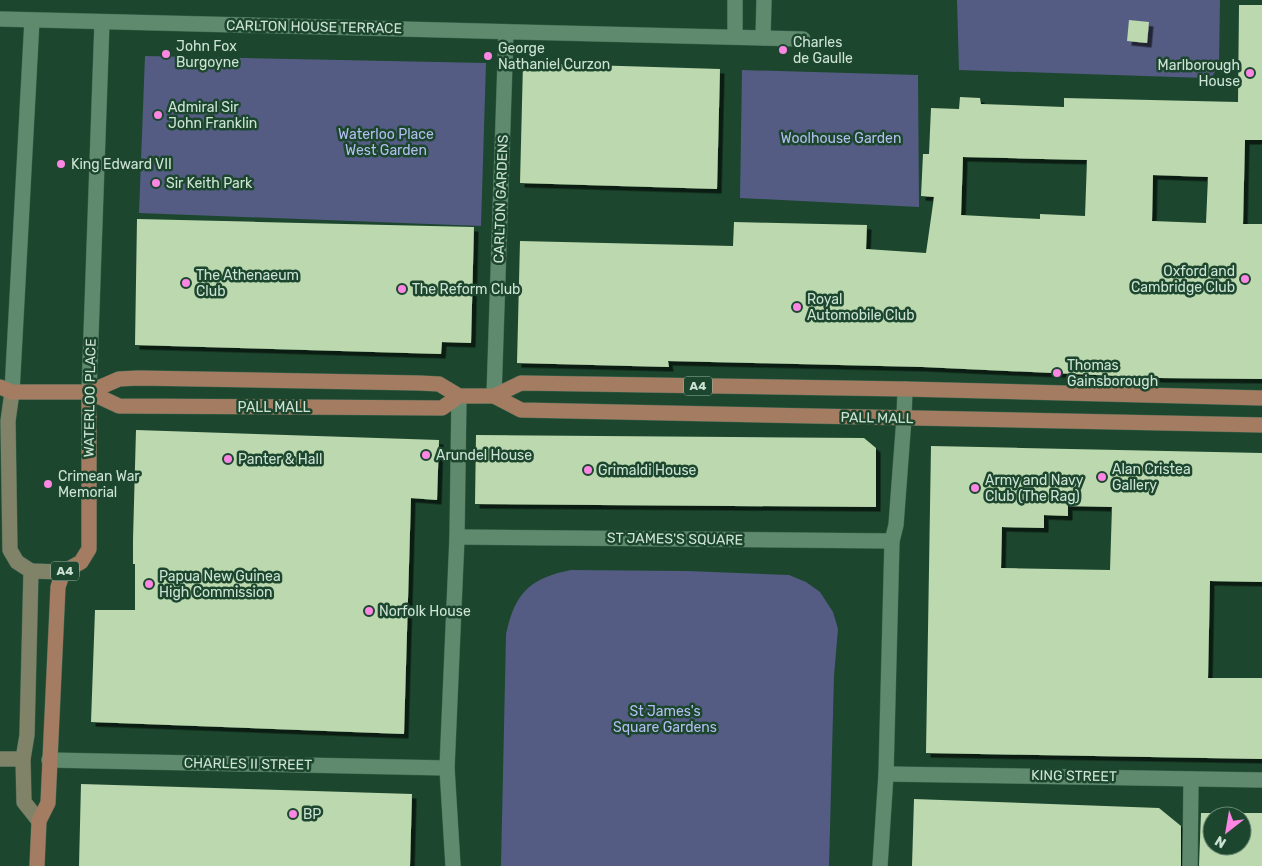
<svg xmlns="http://www.w3.org/2000/svg" width="1262" height="866" font-family="Rubik,sans-serif">
<style>
.green{fill:#545c83}
.building{fill:#bcd8ae;fill-rule:evenodd;filter:url(#shadow)}
.lines{fill:none;stroke-linecap:round;stroke-linejoin:round}
.street-casing{stroke:#3e634e;stroke-width:16}
.secondary-casing{stroke:#3e634e;stroke-width:16}
.primary-casing{stroke:#3e634e;stroke-width:16}
.street{stroke:#5f8a6e;stroke-width:15}
.secondary{stroke:#818368;stroke-width:15}
.primary{stroke:#a37c62;stroke-width:15}
.poi-dot{fill:#fc86e4;stroke:#1c462d;stroke-width:2}
.labels{text-anchor:middle;dominant-baseline:central;stroke-width:5;stroke-linejoin:round;paint-order:stroke}
.shield{fill:#1c462d;stroke:#98b5a2;stroke-width:1}
.shield-label{font-size:12px;font-weight:bold;fill:#cde4d4}
.street-label{font-size:14px;fill:#cde4d4;stroke:#1c462d}
.poi-label{font-size:14px;fill:#cde4d4;stroke:#1c462d;text-anchor:start}
.park-label{font-size:14px;fill:#b3bef0;stroke:#1c462d}
</style>
<defs>
<filter id="shadow"><feDropShadow dx="4.5" dy="4.5" stdDeviation="0" flood-color="#0009"/></filter>
</defs>
<rect width="100%" height="100%" fill="#1c462d"/>
<g class="green">
<polygon points="957,0 1220,0 1219,64 1212,77 1205,78 959,70"/>
<polygon points="145,56 486,63 481,226 139,213"/>
<polygon points="742,70 918,75 919,207 740,198"/>
<path d="M571,570L687,571L789,575L806,582L820,592L833,612L838,629L834,676L829,866H501L506,634C515,593 530,578 571,570Z"/>
</g>
<g class="building">
<path d="M1239,5H1262V140H1245L1243,224H1262V379L1160,378L923,367L668,361L669,367L517,363L520,241L733,246L734,222L867,225L866,249L926,253L934,197L921,196L923,154H929L931,108L959,109L960,97L980,98L981,104L1064,107V98L1238,102ZM963,157L1087,160L1085,216L1040,214V219L961,215ZM1153,175L1208,177L1206,223L1152,221Z"/>
<polygon points="1129,20 1149,22 1147,43 1127,41"/>
<polygon points="523,63 720,69 717,189 520,183"/>
<polygon points="137,219 474,227 471,343 442,342 441,354 135,345"/>
<polygon points="136,430 439,440 437,500 411,498 404,734 91,722 95,610 135,610 135,564 133,564 133,539"/>
<polygon points="476,435 864,438 876,448 876,507 475,504"/>
<path d="M931,446L1262,453V582L1210,581L1208,678H1262V759L926,753ZM1068,506L1112,507L1110,570L1001,568L1002,527L1044,528V515L1068,516Z"/>
<polygon points="81,784 412,794 410,866 79,866"/>
<polygon points="914,799 1159,808 1181,826 1181,866 912,866"/>
<path d="M1201,813H1262V866H1199ZM1212,816H1242V846H1212Z"/>
</g>
<g class="lines">
<defs>
<g id="street">
<polyline points="0,19 803,39"/>
<polyline points="735,37 735,0"/>
<polyline points="763,38 764,0"/>
<polyline points="12,392 32,20"/>
<polyline points="89,392 102,22"/>
<polyline points="494,396 506,32"/>
<polyline points="457,537 892,541"/>
<polyline points="49,760 447,768"/>
<polyline points="886,774 1262,780"/>
<polyline points="453,866 447,768 457,537 459,396"/>
<polyline points="880,866 886,774 892,541 896,525 904,418 905,389"/>
<polyline points="1190,866 1191,779"/>
</g>
<g id="secondary">
<polyline points="12,392 8,421 10,550 17,562 31,571 27,735 23,759 24,802 39,821"/>
<polyline points="31,571 63,572"/>
<polyline points="0,759 23,759"/>
</g>
<g id="primary">
<polyline points="0,387 12,392 89,392 119,379 138,378 419,383 439,384 459,396 494,396 521,410 1262,425"/>
<polyline points="89,392 119,406 442,408 459,396"/>
<polyline points="494,396 521,383 905,389 1262,398"/>
<polyline points="37,866 39,821 48,803 58,587 63,572 81,562 89,549 89,392"/>
</g>
</defs>
<use href="#street" class="street-casing"/>
<use href="#secondary" class="secondary-casing"/>
<use href="#primary" class="primary-casing"/>
<use href="#street" class="street"/>
<use href="#secondary" class="secondary"/>
<use href="#primary" class="primary"/>
</g>
<g class="poi-dot">
<circle cx="783" cy="50" r="5"/>
<circle cx="166" cy="54" r="5"/>
<circle cx="488" cy="56" r="5"/>
<circle cx="1250" cy="73" r="5"/>
<circle cx="158" cy="115" r="5"/>
<circle cx="61" cy="164" r="5"/>
<circle cx="156" cy="183" r="5"/>
<circle cx="1245" cy="279" r="5"/>
<circle cx="186" cy="283" r="5"/>
<circle cx="402" cy="289" r="5"/>
<circle cx="797" cy="307" r="5"/>
<circle cx="1057" cy="373" r="5"/>
<circle cx="426" cy="455" r="5"/>
<circle cx="228" cy="459" r="5"/>
<circle cx="588" cy="470" r="5"/>
<circle cx="1102" cy="477" r="5"/>
<circle cx="48" cy="484" r="5"/>
<circle cx="975" cy="488" r="5"/>
<circle cx="149" cy="584" r="5"/>
<circle cx="369" cy="611" r="5"/>
<circle cx="293" cy="814" r="5"/>
</g>
<g class="labels">
<g class="shield">
<rect x="684" y="376.5" width="28" height="19" rx="4"/>
<rect x="51" y="561.5" width="28" height="19" rx="4"/>
</g>
<g class="shield-label">
<text x="698" y="386">A4</text>
<text x="65" y="571">A4</text>
</g>
<g class="street-label">
<text transform="translate(314 27) rotate(1)">CARLTON HOUSE TERRACE</text>
<text transform="translate(501 199) rotate(-88)">CARLTON GARDENS</text>
<text transform="translate(90 398) rotate(-89)">WATERLOO PLACE</text>
<text x="274" y="407">PALL MALL</text>
<text transform="translate(877 418) rotate(1)">PALL MALL</text>
<text transform="translate(675 539) rotate(1)">ST JAMES'S SQUARE</text>
<text transform="translate(248 764) rotate(1)">CHARLES II STREET</text>
<text transform="translate(1074 776) rotate(1)">KING STREET</text>
</g>
<g class="poi-label">
<text x="793" y="42">Charles<tspan x="793" dy="16">de Gaulle</tspan></text>
<text x="176" y="46">John Fox<tspan x="176" dy="16">Burgoyne</tspan></text>
<text x="498" y="48">George<tspan x="498" dy="16">Nathaniel Curzon</tspan></text>
<text x="1240" y="65" text-anchor="end">Marlborough<tspan x="1240" dy="16">House</tspan></text>
<text x="168" y="107">Admiral Sir<tspan x="168" dy="16">John Franklin</tspan></text>
<text x="71" y="164">King Edward VII</text>
<text x="166" y="183">Sir Keith Park</text>
<text x="1235" y="271" text-anchor="end">Oxford and<tspan x="1235" dy="16">Cambridge Club</tspan></text>
<text x="196" y="275">The Athenaeum<tspan x="196" dy="16">Club</tspan></text>
<text x="412" y="289">The Reform Club</text>
<text x="807" y="299">Royal<tspan x="807" dy="16">Automobile Club</tspan></text>
<text x="1067" y="365">Thomas<tspan x="1067" dy="16">Gainsborough</tspan></text>
<text x="436" y="455">Arundel House</text>
<text x="238" y="459">Panter &amp; Hall</text>
<text x="1112" y="469">Alan Cristea<tspan x="1112" dy="16">Gallery</tspan></text>
<text x="598" y="470">Grimaldi House</text>
<text x="58" y="476">Crimean War<tspan x="58" dy="16">Memorial</tspan></text>
<text x="985" y="480">Army and Navy<tspan x="985" dy="16">Club (The Rag)</tspan></text>
<text x="159" y="576">Papua New Guinea<tspan x="159" dy="16">High Commission</tspan></text>
<text x="379" y="611">Norfolk House</text>
<text x="303" y="814">BP</text>
</g>
<g class="park-label">
<text x="386" y="134">Waterloo Place<tspan x="386" dy="16">West Garden</tspan></text>
<text x="841" y="138">Woolhouse Garden</text>
<text x="665" y="711">St James's<tspan x="665" dy="16">Square Gardens</tspan></text>
</g>
</g>
<g transform="translate(1227 831) rotate(211)"><circle r="24" fill="#1c462d" stroke="#638570"/>
<path d="M0-4L9 19L0 12L-9 19Z" fill="#fc86e4"/>
<text y="-8" font-size="14" font-weight="bold" text-anchor="middle" fill="#cde4d4">N</text>
</g>
</svg>
